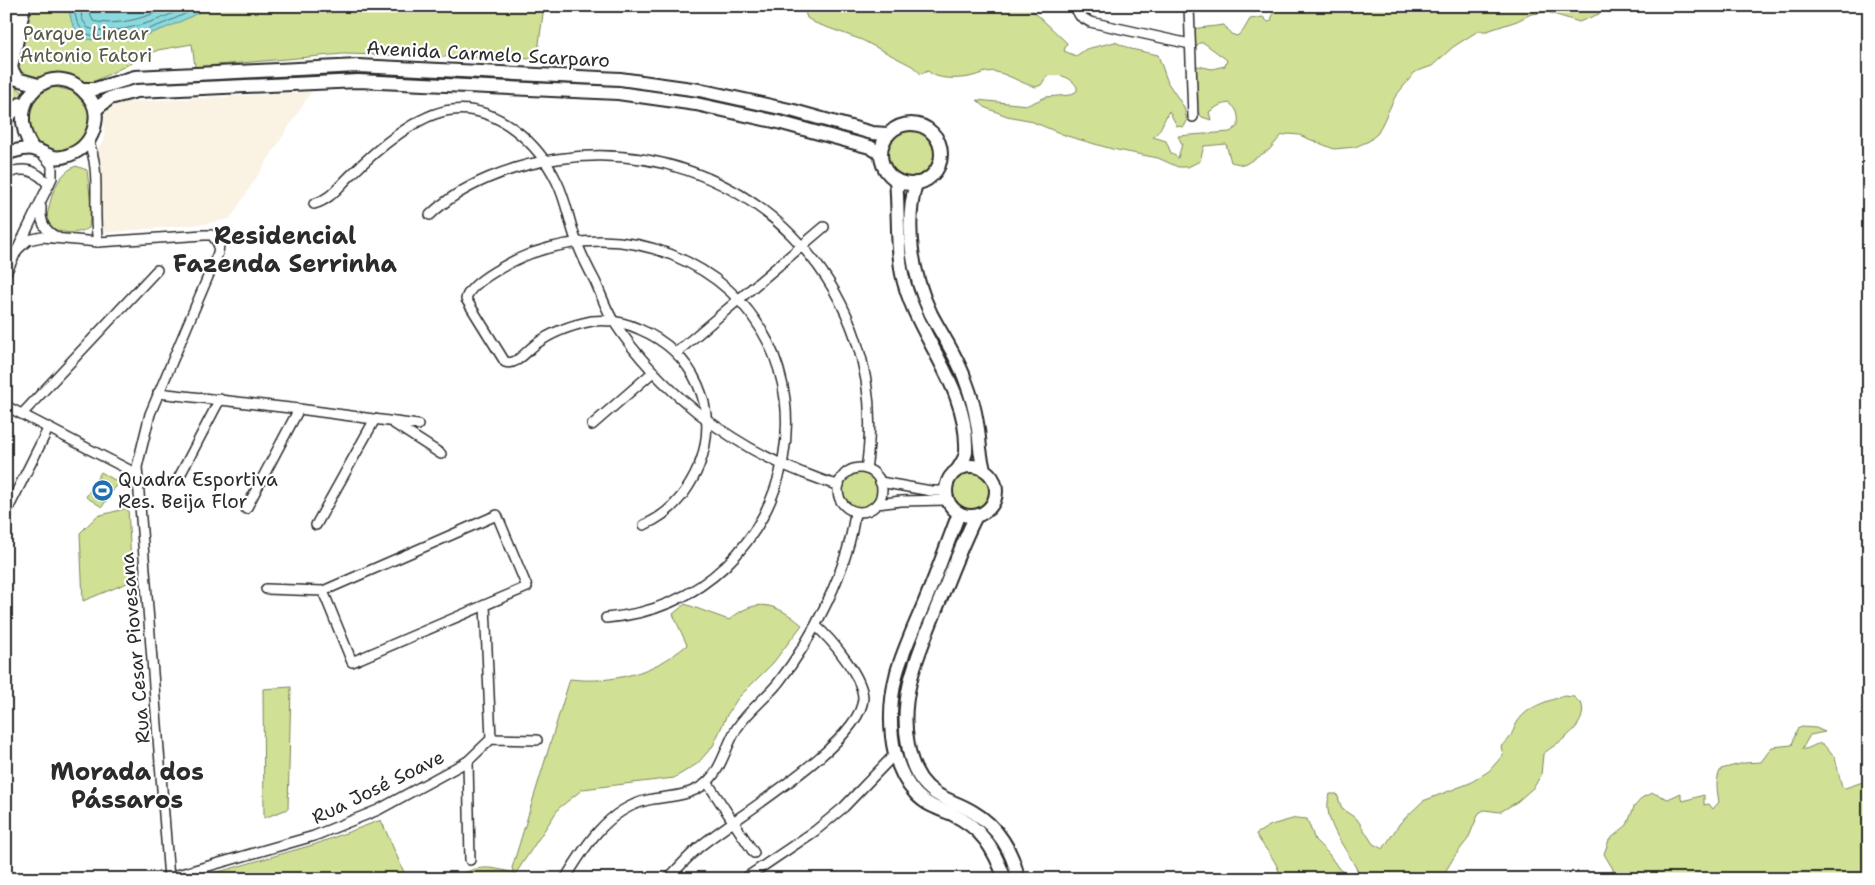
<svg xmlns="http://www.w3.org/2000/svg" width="1875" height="885" font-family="'Shantell Sans',sans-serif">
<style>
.built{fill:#faf2e3}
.green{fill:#d0e094;stroke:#7e8660}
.water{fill:#89dadf;stroke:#639497}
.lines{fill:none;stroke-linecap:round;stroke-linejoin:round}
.shore{stroke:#517173;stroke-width:1}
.minor-casing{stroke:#2b2b2b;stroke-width:12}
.secondary-casing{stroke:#2b2b2b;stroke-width:16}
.primary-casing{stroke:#2b2b2b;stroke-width:18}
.minor{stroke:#fff;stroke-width:9}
.secondary{stroke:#fff;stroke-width:12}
.primary{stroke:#fff;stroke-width:14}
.labels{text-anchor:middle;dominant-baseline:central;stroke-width:4.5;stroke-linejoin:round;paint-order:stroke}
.park-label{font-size:19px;fill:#545845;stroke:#fff}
.street-label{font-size:19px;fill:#2b2b2b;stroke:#fff}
.poi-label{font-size:19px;fill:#2b2b2b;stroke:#fff;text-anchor:start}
.district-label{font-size:24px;font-weight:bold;fill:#2b2b2b;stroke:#fff}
</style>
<rect width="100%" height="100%" fill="#fff"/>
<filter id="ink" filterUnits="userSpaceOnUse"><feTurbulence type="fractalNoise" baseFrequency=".02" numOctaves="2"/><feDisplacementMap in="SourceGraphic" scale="10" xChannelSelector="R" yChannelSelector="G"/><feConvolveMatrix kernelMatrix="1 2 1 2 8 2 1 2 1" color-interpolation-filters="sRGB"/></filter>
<g filter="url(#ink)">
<polygon class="built" points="311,92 230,219 203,224 102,233 98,148 104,141 105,109 125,102"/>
<g class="green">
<polygon points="27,6 544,6 537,59 343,54 195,67 192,44 158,50 89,84 69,78 39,81 21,77 17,71"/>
<path d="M803,6H1028L1067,43L1064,51L1076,56L1086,49L1115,42L1131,49L1158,55L1168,83L1184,107L1187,121L1184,127L1177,126L1169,111C1163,121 1162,130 1153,137L1166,141L1171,153L1178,158L1182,144L1178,136L1230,132L1238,126C1239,116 1238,109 1229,103L1220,105L1209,112L1211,120L1202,117L1194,108L1192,70L1198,66L1212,69L1225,66L1227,60L1204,43H1199L1193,51L1191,29L1224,25L1231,34L1237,36L1243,31L1250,19L1263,17L1268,22L1271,21L1275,6H1598L1599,14L1579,22L1547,12L1531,14L1517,21L1487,31H1478L1453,47L1432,66L1415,72L1395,97L1378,133L1369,141L1355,147L1334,149L1299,135L1288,134L1281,136L1269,150L1244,165L1231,162L1226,144L1204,146L1200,161L1188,167H1178L1158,158L1112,149L1067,136L1028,120L1007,116L986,108L977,100L1028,105L1046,97L1070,95L1077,91V87C1070,76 1060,74 1047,76L1041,85L1036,87C1022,84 1010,75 996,72C986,70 979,75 969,77C958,79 936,80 928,71L921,74L912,66L862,40L815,23L807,18Z"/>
<polygon points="6,71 12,84 24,93 6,108"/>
<polygon points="50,86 72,91 90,108 92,122 84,141 62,153 51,152 32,141 24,108 31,97"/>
<circle cx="911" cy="154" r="23"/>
<path d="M76,166L87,170L91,205L89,228C75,236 57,233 46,224C49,203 54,175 76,166Z"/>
<circle cx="971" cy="491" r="19"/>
<polygon points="101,472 118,482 102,507 86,497"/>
<circle cx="860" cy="490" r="17"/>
<polygon points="128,508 132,581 83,601 80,533 97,516"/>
<path d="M685,604L729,620C757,596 777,604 802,625L773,663L738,698L727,715L713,746L697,764L674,778L583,789L559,808L512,879H449C479,866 483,865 514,873L512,868L570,679C613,684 654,673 687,645L673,614Z"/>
<polygon points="291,687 288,809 264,818 263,689"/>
<path d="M1564,696L1574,697L1582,705C1587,728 1559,741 1543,754L1541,775L1534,787L1517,802L1500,812L1484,810L1479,813L1468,839L1454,857L1441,879H1361C1352,853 1319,822 1330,794H1337L1342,809L1357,819L1373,844L1383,849L1400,823L1423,801L1470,783L1489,771L1503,755L1501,746C1512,740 1512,730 1518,721C1528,706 1548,701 1564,696Z"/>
<path d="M1802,727L1816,728L1825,732L1810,735L1802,749C1810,750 1815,742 1823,744L1835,758L1842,787L1845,788L1869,780V879H1613V869L1604,854L1609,840L1627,825L1634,807L1643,797L1653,793L1668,799L1681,793V799L1683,801L1704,795V805L1709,804L1713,809L1719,802C1717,790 1715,780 1721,769L1744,763L1761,762L1772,747L1792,745L1797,729Z"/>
<path d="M1296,818L1307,819L1315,840L1328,853L1339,869L1353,879H1274L1279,871C1274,857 1263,847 1256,834L1271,825Z"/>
<polygon points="381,820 407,879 194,879 316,844"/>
</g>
<path class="water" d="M68,6H210C170,29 128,47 81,38L72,23Z"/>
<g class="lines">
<g class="shore">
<path d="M73,6L77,22L84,33C118,46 169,23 200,6"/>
<path d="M80,6L82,19L88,28C115,37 163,20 187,6"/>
<path d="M87,6L93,21C116,27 150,17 170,6"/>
</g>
<defs>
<g id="minor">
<polyline points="1074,6 1080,16 1090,22 1190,44"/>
<polyline points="1189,6 1193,117"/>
<path d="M88,142C102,169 92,211 98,242"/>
<path d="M6,174C24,166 36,170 49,185"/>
<path d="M314,204C331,199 339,186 352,174C375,151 418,113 452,110C498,105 539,144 557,182C566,200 569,221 576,240C581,254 588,268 595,281C601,294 606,310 614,322C658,389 729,445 803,473C815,477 826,483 839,485"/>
<path d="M41,207C40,221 44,231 57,237"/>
<path d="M430,215C462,184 513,165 557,159C741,132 895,285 866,469"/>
<polyline points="17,250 28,240 42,237 98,242 204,235 212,235 219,245 218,253 150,414 137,467 169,879"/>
<polyline points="6,273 52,178 52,165 43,155"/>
<polyline points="677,352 824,227"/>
<polyline points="158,393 299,409 418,425"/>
<polyline points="6,406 137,474"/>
<polyline points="22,414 157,270"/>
<polyline points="393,423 441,454"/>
<polyline points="592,425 653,372"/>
<circle cx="860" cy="490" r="22"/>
<polyline points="177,481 220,399"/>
<polyline points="880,482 931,491 946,491"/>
<polyline points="877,504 901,501 947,500"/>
<polyline points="246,509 299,409"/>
<polyline points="6,513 49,427"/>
<polyline points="316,525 375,419"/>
<polyline points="266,589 323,591 497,515 527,587 352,662 323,591"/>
<polyline points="485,605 491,739"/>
<path d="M606,618C804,602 858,332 672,255C625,236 579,237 532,253C516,259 469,282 466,299L505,362C517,366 527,350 536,344C552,332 572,325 592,321C609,319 624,322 639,329C694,352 721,409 699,466C688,492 670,514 644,525"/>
<polyline points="468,761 470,860"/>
<polyline points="707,782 754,853"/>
<polyline points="170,877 314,836 378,810 468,761 491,739 537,740"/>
<path d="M565,879C585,846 608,809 648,800C667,796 688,797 705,784C722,770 726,745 737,728C748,711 765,699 778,683C812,640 849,568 855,512"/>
<path d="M668,879C679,867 690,854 703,844C736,817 862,742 863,698C863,677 831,639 816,626"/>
<polyline points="744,879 815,831 844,807 894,755"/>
</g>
<g id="secondary">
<polyline points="24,6 11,68 17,79 38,85"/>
<polyline points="6,42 15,6"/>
<polyline points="83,89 95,89 135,77 358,66 620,79 699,90 794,111 872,133 887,134"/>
<polyline points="96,109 110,98 137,91 358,81 618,93 696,104 778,122 870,147 881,154"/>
<polyline points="6,119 20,104"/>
<circle cx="911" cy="154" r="30"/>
<path d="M6,153C14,152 25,147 33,149C47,152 51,162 69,155C83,150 92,139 95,124C97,114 95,104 88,96C55,54 0,100 33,149"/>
<path d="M896,180C899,212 896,243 902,274C915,336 969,385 966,452C966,457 961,464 958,469"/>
<path d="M916,183C904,225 912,275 931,314C943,337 958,358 966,382C971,395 975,410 977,423C980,439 979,453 984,469"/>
<circle cx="971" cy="491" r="25"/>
<path d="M959,513C949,540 939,567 928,594C918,619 905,645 897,672C887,710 887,763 916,794C926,805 939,809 952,814C982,828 994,849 1005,879"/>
<path d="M976,516C961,545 950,576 937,607C919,653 898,695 908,745C911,765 919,782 935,793C947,801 961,804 973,812C997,826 1013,851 1018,879"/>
</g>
<polyline id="primary" points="6,155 8,153"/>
</defs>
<use href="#minor" class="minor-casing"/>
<use href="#secondary" class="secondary-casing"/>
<use href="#primary" class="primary-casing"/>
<use href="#minor" class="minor"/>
<use href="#secondary" class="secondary"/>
<use href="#primary" class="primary"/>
</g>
</g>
<defs>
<symbol id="stadium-disc" viewBox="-11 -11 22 22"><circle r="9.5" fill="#1f6fb2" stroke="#fff"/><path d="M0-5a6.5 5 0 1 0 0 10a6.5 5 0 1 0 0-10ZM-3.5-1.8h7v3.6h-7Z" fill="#fff"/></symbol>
</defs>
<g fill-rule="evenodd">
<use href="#stadium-disc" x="90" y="478" width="25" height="25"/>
</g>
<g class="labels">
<g class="park-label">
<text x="86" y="33">Parque Linear<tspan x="86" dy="22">Antonio Fatori</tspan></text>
</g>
<g class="street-label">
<text transform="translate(488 54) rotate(3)">Avenida Carmelo Scarparo</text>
<text transform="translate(135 648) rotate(-95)">Rua Cesar Piovesana</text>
<text transform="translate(378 787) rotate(-26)">Rua José Soave</text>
</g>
<g class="poi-label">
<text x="118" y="479">Quadra Esportiva<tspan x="118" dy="22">Res. Beija Flor</tspan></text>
</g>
<g class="district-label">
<text x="285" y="236">Residencial<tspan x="285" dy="28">Fazenda Serrinha</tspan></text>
<text x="127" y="772">Morada dos<tspan x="127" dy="28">Pássaros</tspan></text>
</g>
</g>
<rect width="1875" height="885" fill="none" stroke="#fff" stroke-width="25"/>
<rect x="12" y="12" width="1850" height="860" fill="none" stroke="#2b2b2b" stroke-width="2" filter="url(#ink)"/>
</svg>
